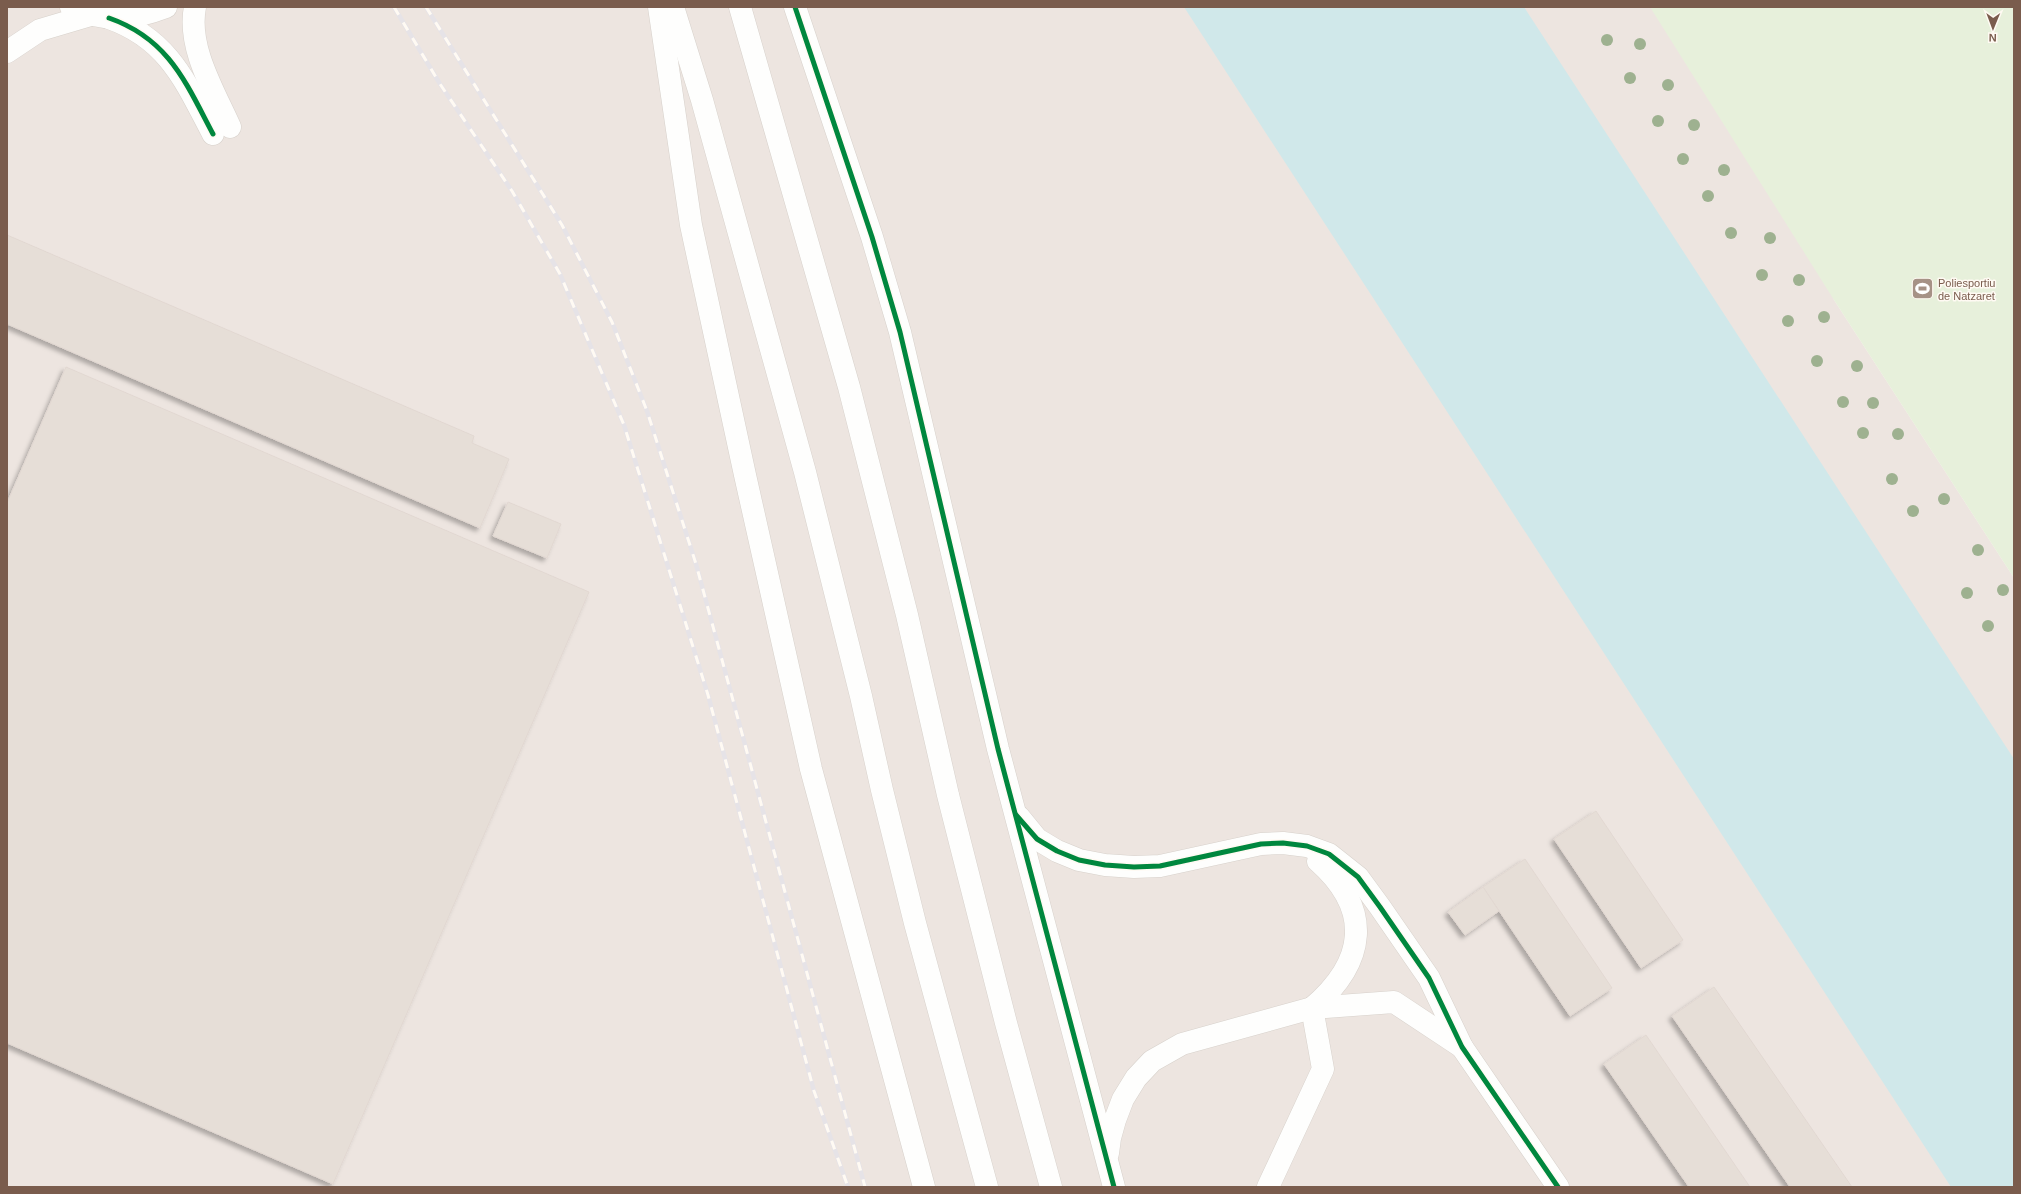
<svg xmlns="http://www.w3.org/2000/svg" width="2021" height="1194" font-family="Helvetica,sans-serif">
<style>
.industrial{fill:#ede5e0}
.green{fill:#e7f0db}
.water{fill:#d0e8ea}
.building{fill:#e6ded7;stroke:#e2d8d2;filter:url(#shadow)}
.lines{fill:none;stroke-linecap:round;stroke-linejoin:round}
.service-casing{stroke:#d7d1cb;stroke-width:23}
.minor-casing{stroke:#d7d1cb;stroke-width:23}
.service{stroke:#fefefd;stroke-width:22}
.minor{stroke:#fefefd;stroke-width:22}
.rail-casing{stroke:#e6e3e7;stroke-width:4.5}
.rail{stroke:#fffaf3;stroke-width:3;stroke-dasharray:9;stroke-linecap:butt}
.cycleway-casing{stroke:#fffaf3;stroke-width:8}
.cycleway{stroke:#00873e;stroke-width:5}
.tree{fill:#9eb190}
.labels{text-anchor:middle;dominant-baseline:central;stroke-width:3;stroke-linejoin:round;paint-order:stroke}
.poi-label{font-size:11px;fill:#7a5c4d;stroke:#fffaf3;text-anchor:start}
</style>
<defs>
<filter id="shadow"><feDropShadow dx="-3.5" dy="3.5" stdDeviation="2" flood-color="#0004"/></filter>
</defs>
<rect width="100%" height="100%" fill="#f9f5f0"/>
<polygon class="industrial" points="7,7 1653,7 1827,278 1834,300 2014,578 2014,1187 7,1187"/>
<polygon class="green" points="1650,7 2014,7 2014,578 1834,300"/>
<polygon class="water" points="1184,7 1524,7 2014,759 2014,1187 1951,1187"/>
<g class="building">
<polygon points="7,235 474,436 472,443 509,459 480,528 7,324"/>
<polygon points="66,367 589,592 333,1184 7,1043 7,503"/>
<polygon points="508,502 561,524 547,558 493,536"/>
<polygon points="1596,811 1683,940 1641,968 1554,839"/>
<polygon points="1525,859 1612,988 1570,1016 1483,887"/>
<polygon points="1483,887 1499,911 1465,935 1448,912"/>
<polygon points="1714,987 1852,1187 1790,1187 1672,1016"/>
<polygon points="1646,1035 1750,1187 1689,1187 1604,1064"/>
</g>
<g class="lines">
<defs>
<polyline id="service" points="1268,1187 1323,1069 1312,1008"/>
<g id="minor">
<path d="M71,7C106,23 132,20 166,7"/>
<path d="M195,7C187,47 214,91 230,127"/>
<polyline points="659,7 691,225 745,475 811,769 924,1187"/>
<polyline points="673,7 702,100 805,472 861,696 882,790 915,923 987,1187"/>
<polyline points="740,7 849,387 907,615 948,795 1006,1023 1051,1187"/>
<polyline points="795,7 872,237 900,332 998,749 1114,1187"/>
<path d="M109,18C169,39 186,83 213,134"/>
<polyline points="7,52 40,30 94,14"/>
<polyline points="1019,817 1037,839 1057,851 1079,860 1105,865 1134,867 1160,866 1261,844 1283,843 1307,846 1329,854 1358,877 1380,907 1429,978 1462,1047 1558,1187"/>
<path d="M1312,1008C1366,962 1373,910 1318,861"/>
<polyline points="1108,1153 1110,1138 1115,1120 1123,1099 1136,1078 1152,1061 1182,1044 1312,1008 1394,1002 1462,1047"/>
</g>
</defs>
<use href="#service" class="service-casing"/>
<use href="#minor" class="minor-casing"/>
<use href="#service" class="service"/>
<use href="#minor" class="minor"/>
<defs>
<g id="rail">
<polyline points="394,7 440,84 512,191 560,274 624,425 708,695 814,1091 848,1187"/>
<polyline points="426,7 562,225 612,322 647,411 696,564 865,1187"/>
</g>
</defs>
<use href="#rail" class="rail-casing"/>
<use href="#rail" class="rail"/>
<defs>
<g id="cycleway">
<polyline points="795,7 872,237 900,332 998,749 1114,1187"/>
<path d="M109,18C169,39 186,83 213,134"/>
<polyline points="1016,815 1037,839 1057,851 1079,860 1105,865 1134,867 1160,866 1261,844 1283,843 1307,846 1329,854 1358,877 1380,907 1429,978 1462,1047 1558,1187"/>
</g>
</defs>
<use href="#cycleway" class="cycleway-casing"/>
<use href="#cycleway" class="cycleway"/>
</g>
<g class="tree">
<circle cx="1607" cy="40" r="6"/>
<circle cx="1640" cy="44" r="6"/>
<circle cx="1630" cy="78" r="6"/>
<circle cx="1668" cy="85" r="6"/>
<circle cx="1658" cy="121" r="6"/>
<circle cx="1694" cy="125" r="6"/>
<circle cx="1683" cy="159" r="6"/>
<circle cx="1724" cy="170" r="6"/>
<circle cx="1708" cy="196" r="6"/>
<circle cx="1731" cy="233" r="6"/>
<circle cx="1770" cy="238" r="6"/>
<circle cx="1762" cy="275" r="6"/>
<circle cx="1799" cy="280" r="6"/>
<circle cx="1824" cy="317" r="6"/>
<circle cx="1788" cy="321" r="6"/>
<circle cx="1817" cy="361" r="6"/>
<circle cx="1857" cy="366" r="6"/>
<circle cx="1843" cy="402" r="6"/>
<circle cx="1873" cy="403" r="6"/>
<circle cx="1863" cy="433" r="6"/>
<circle cx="1898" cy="434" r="6"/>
<circle cx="1892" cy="479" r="6"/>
<circle cx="1944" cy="499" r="6"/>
<circle cx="1913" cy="511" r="6"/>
<circle cx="1978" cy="550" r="6"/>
<circle cx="2003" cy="590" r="6"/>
<circle cx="1967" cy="593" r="6"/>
<circle cx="1988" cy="626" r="6"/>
</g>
<defs>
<symbol id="stadium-square" viewBox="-11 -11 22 22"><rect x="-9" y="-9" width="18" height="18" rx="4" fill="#a69286" stroke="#fffaf3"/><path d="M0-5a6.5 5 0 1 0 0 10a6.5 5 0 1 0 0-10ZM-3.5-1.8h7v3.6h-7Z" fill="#fff"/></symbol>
</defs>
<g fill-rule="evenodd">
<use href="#stadium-square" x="1910" y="276" width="25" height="25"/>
</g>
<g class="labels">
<g class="poi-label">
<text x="1938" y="283">Poliesportiu<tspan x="1938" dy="13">de Natzaret</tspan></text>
</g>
</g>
<rect width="2021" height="1194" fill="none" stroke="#7a5c4d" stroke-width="16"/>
<g transform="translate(1993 28) rotate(181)" stroke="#fffaf3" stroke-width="3" paint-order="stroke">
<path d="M0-3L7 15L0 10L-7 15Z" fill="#7a5c4d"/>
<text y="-6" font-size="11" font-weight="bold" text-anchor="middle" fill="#7a5c4d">N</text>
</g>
</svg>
